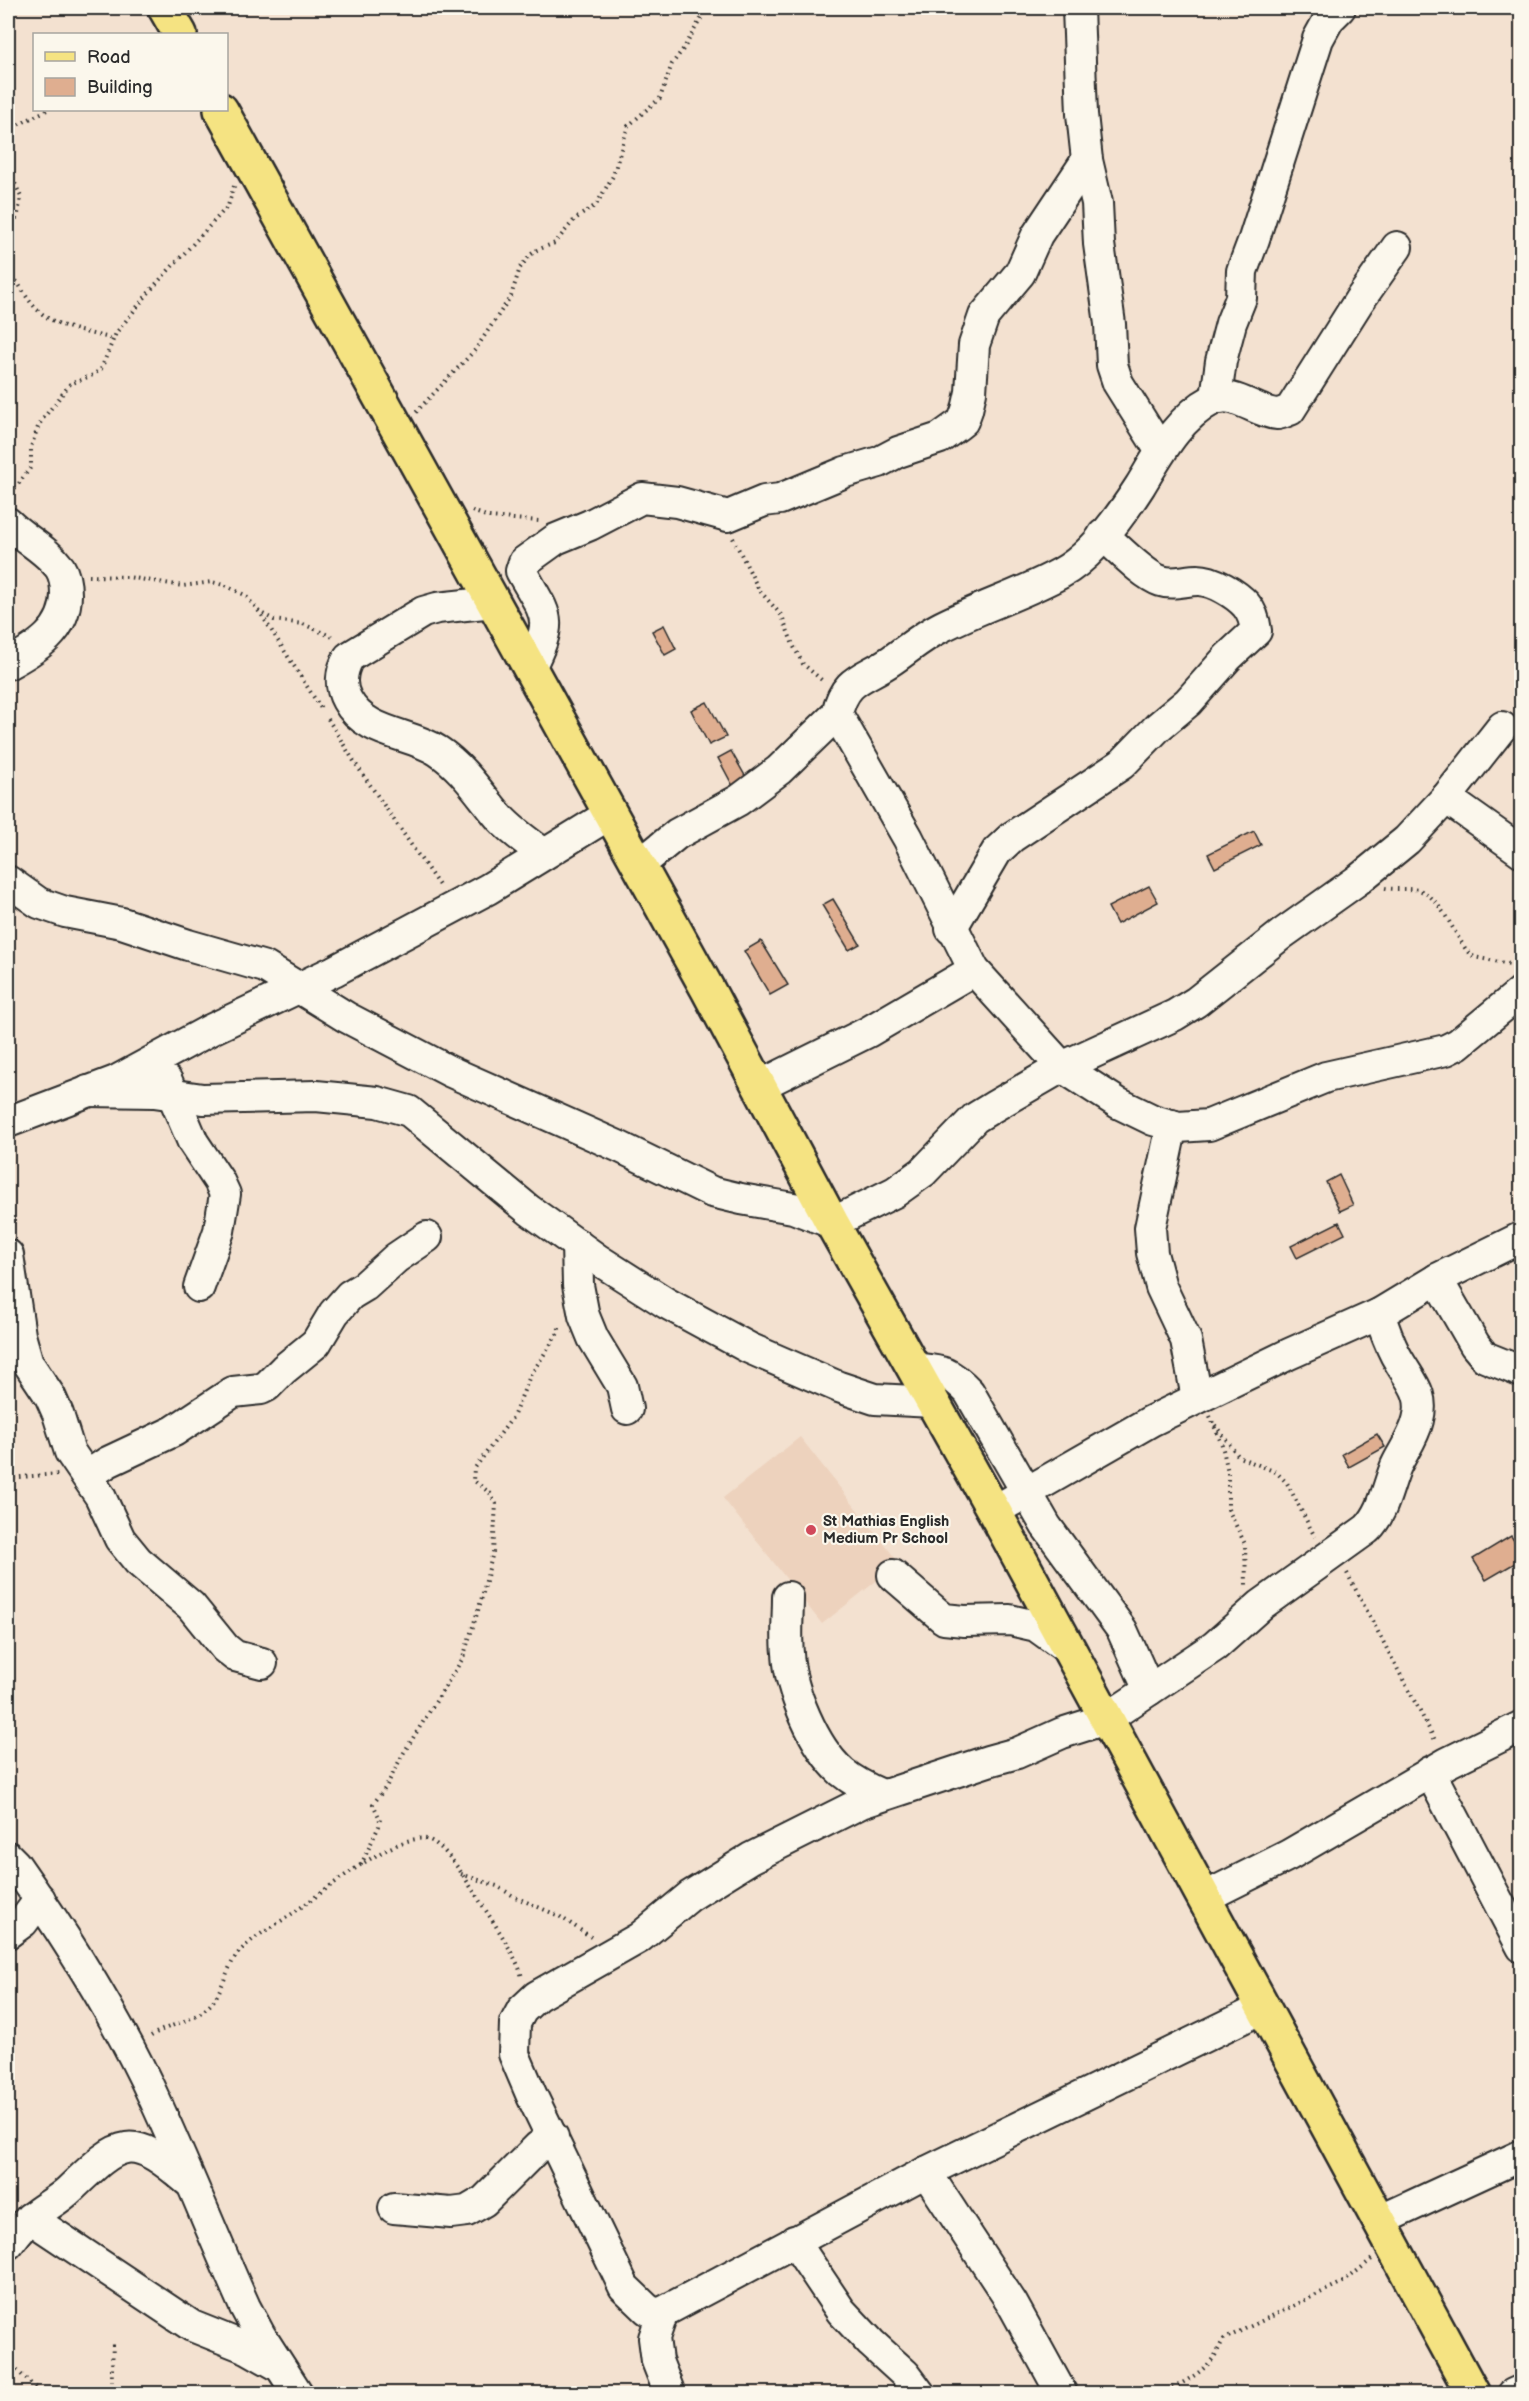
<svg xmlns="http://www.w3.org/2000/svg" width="1529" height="2401" font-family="'Balsamiq Sans',sans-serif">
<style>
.built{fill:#edd2bd}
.building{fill:#dfae90;stroke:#2b2b2b;stroke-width:1.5}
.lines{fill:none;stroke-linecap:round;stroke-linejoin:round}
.minor-casing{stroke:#2b2b2b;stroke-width:34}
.major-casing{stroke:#2b2b2b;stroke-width:38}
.path{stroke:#2b2b2b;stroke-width:4;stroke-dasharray:1.5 4.5;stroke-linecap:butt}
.minor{stroke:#fbf7ec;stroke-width:30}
.major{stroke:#f5e382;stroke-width:33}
.poi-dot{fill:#d1495b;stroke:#fbf7ec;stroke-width:2}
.labels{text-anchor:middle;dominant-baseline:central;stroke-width:4.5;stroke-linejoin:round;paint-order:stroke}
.poi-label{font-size:15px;font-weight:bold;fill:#2b2b2b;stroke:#fbf7ec;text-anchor:start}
</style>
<rect width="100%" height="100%" fill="#f3e1d0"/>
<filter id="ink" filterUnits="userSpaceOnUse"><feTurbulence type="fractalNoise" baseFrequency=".0167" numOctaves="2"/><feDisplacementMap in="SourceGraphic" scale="12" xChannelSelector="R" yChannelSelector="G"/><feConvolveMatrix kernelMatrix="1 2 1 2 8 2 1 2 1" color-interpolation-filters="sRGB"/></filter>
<g filter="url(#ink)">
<polygon class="built" points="800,1437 899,1563 822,1624 723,1498"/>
<g class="building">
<polygon points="664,625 676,649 665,655 652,631"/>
<polygon points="707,702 726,737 709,745 691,710"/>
<polygon points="731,751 748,781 734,788 718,758"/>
<polygon points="1254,831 1261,845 1215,868 1208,854"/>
<polygon points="1149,886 1158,902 1117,924 1108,907"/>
<polygon points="833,899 860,944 849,950 822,905"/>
<polygon points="761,941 788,985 770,995 744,951"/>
<polygon points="1339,1175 1353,1205 1340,1211 1326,1182"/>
<polygon points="1339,1222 1345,1234 1297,1258 1291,1246"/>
<polygon points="1377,1434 1385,1447 1349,1467 1342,1454"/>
<polygon points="1511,1536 1522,1553 1522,1559 1486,1580 1473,1559"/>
</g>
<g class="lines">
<defs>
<g id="minor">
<polyline points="1078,8 1082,114 1087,160 1097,203 1099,244 1110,324 1112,365 1118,383 1160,450"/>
<path d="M1397,247L1359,301L1290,410C1286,411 1281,414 1277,414C1256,413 1233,389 1212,400C1178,418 1159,455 1140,486C1122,514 1091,557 1061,573C1023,594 980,607 941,627C923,636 908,649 892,660C865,679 845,677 837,714L908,838L974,970L1062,1067L1118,1103L1153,1120L1178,1127L1209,1125L1326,1077L1446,1050L1458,1044L1522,991"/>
<polyline points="1220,398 1217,390 1221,361 1231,323 1241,298 1242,271 1254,239 1318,39 1329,19 1340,8"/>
<path d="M8,523C24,539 46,549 60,568C65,576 66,585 66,594C66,631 36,648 8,664"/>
<path d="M494,602L437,608L423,612L349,657C341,671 339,686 347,700C366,735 409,732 438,751C464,768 481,796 501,819C513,832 529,843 544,854"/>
<path d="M530,668C555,617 547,618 521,571L524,562L556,539L590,525L642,498L677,502L728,516L764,501L780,499L845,472L879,462L898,452L940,438L958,425L963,421L967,410L971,392L974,345L984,316L1020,273L1037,235L1087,160"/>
<polyline points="1446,798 1522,852"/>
<polyline points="638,866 677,834 739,800 779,770 837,714"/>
<polyline points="8,881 39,903 65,912 122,923 188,945 265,967 346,1017 449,1071 620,1147 712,1192 741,1199 793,1208 832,1223 895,1192 923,1172 975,1118 993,1107 1062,1067 1175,1015 1196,1002 1282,934 1358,880 1407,840 1446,798 1502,727"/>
<path d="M951,929L997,851L1012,837L1122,764L1158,727L1188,702L1228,657L1256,631C1255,622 1252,612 1246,605C1236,594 1213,580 1198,580C1185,580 1173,585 1161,581C1143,575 1118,548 1103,535"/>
<polyline points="167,1081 193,1142 219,1181 225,1194 219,1231 199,1287"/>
<polyline points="759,1086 868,1032 974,970"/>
<polyline points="88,1091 154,1092 203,1099 316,1096 377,1102 409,1111 529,1210 597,1259 666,1303 749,1348 839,1387 875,1399 933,1402"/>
<polyline points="8,1122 116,1081 212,1029 334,971 488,889 610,814"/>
<polyline points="1172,1125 1150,1228 1152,1253 1161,1287 1186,1340 1197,1398"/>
<polyline points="577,1244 578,1285 584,1316 593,1338 622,1386 627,1409"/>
<polyline points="8,1255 20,1335 28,1363 50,1396 58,1414 70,1452 100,1496 120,1539 138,1561 191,1606 225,1648 235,1656 262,1663"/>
<polyline points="1437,1279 1475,1345 1485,1357 1522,1372"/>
<path d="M913,1368C942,1371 948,1370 969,1392L1046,1526L1122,1630L1149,1690"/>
<polyline points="87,1476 108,1462 174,1431 233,1392 261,1389 267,1386 284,1369 316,1343 334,1313 350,1295 365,1286 396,1258 427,1237"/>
<polyline points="994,1511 1151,1421 1289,1354 1379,1314 1437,1279 1522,1237"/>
<polyline points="893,1575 944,1619 964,1621 1010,1620 1036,1626 1068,1649"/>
<path d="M788,1597C788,1615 786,1634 788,1653C790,1690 814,1747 842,1772C854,1782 868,1789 882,1795"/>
<polyline points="1430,1772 1522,1947"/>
<path d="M8,1857L15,1864C67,1938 116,2015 154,2098C186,2167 214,2238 245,2307L260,2335L298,2394"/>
<polyline points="1203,1898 1289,1855 1447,1763 1522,1726"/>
<polyline points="8,1933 23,1922 40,1899"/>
<path d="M1263,2008L926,2172L663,2312L656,2313L648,2310L624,2287L531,2094L514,2054L515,2023L522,2010L537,1996L639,1938L690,1896L751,1858L861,1803L988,1761L1017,1753L1062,1733L1106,1719L1215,1646L1261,1605L1367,1529C1384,1512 1387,1488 1396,1466C1403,1451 1414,1437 1418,1420C1425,1394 1411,1382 1399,1361C1390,1347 1385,1330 1379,1314"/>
<polyline points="926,2172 1012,2303 1062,2394"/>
<polyline points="394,2208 451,2213 467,2211 484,2201 538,2147 553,2137"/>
<polyline points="30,2218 192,2326 247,2348 279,2366"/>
<polyline points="1381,2220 1522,2155"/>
<polyline points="794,2241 841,2311 871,2343 905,2374 920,2394"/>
<path d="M8,2244C15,2235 23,2224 32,2217C44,2207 59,2200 70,2189C121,2140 130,2131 188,2181"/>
<polyline points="663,2312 654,2338 657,2361 670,2394"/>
<polyline points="1513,2394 1522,2390"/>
</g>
<g id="major">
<polyline points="165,8 180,34"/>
<polyline points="221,110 708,990 832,1223 994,1511 1473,2394"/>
</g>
</defs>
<use href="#minor" class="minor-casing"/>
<use href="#major" class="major-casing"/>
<g class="path">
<polyline points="8,130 47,110"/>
<polyline points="8,167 21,197 18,214 8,238"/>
<path d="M8,272C19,281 23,294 33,305C52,328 87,332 114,339"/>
<polyline points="416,412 475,350 511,296 520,268 530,255 537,250 555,243 575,219 596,205 613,176 628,126 660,98 672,64 684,48 707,8"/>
<polyline points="8,498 31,467 31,447 38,427 42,420 70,384 93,375 101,369 116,333 155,285 228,206 234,186"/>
<polyline points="472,511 489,517 539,521"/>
<polyline points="733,538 759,590 782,616 793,645 803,664 824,682"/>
<polyline points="89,576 128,577 183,586 212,582 224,585 245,595 261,614 322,710"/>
<polyline points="263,614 274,620 303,624 335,638"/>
<polyline points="328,719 355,763 440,887"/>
<path d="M1385,888C1396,890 1407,888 1418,890C1439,894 1455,936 1468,952L1474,957L1520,966"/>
<polyline points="1210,1416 1222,1445 1228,1472 1228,1509 1245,1544 1246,1585"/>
<polyline points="1215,1425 1239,1457 1276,1472 1287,1483 1315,1537"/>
<polyline points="8,1478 58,1474"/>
<polyline points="1347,1573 1436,1742"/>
<polyline points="361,1865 379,1826 380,1819 373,1804 386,1787 403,1754 463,1658 481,1601 493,1552 496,1504 490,1493 473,1480 474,1469 513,1417 530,1376 558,1333 560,1324"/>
<polyline points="461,1874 497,1886 515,1897 559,1916 591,1937"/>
<path d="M151,2036C169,2024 195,2021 210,2005C224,1990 226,1965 241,1950C257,1934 276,1925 293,1913C321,1894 394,1833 426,1839C443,1842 465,1878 474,1892C485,1910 521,1961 522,1979"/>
<polyline points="8,2362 42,2394"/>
<polyline points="111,2394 113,2344"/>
<path d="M1162,2394C1180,2384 1202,2374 1214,2357C1218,2351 1220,2345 1224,2339L1345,2281L1372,2259"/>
</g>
<use href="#minor" class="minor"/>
<use href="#major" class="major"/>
</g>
</g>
<circle class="poi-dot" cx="811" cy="1530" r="6"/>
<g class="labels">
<g class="poi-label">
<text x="823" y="1521">St Mathias English<tspan x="823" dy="17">Medium Pr School</tspan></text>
</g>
</g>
<rect width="1529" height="2401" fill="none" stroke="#fbf7ec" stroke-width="30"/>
<rect x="15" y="15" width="1499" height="2371" fill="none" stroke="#2b2b2b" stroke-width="2" filter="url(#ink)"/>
<rect x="33" y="33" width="195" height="78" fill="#fbf7ec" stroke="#a8a59f" stroke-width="1.5"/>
<rect x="45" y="52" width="30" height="9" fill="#f5e382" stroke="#a8a59f" stroke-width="1.5"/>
<text x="87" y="63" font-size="18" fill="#2b2b2b">Road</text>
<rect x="45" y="78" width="30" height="18" fill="#dfae90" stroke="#a8a59f" stroke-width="1.5"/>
<text x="87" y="93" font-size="18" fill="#2b2b2b">Building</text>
</svg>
